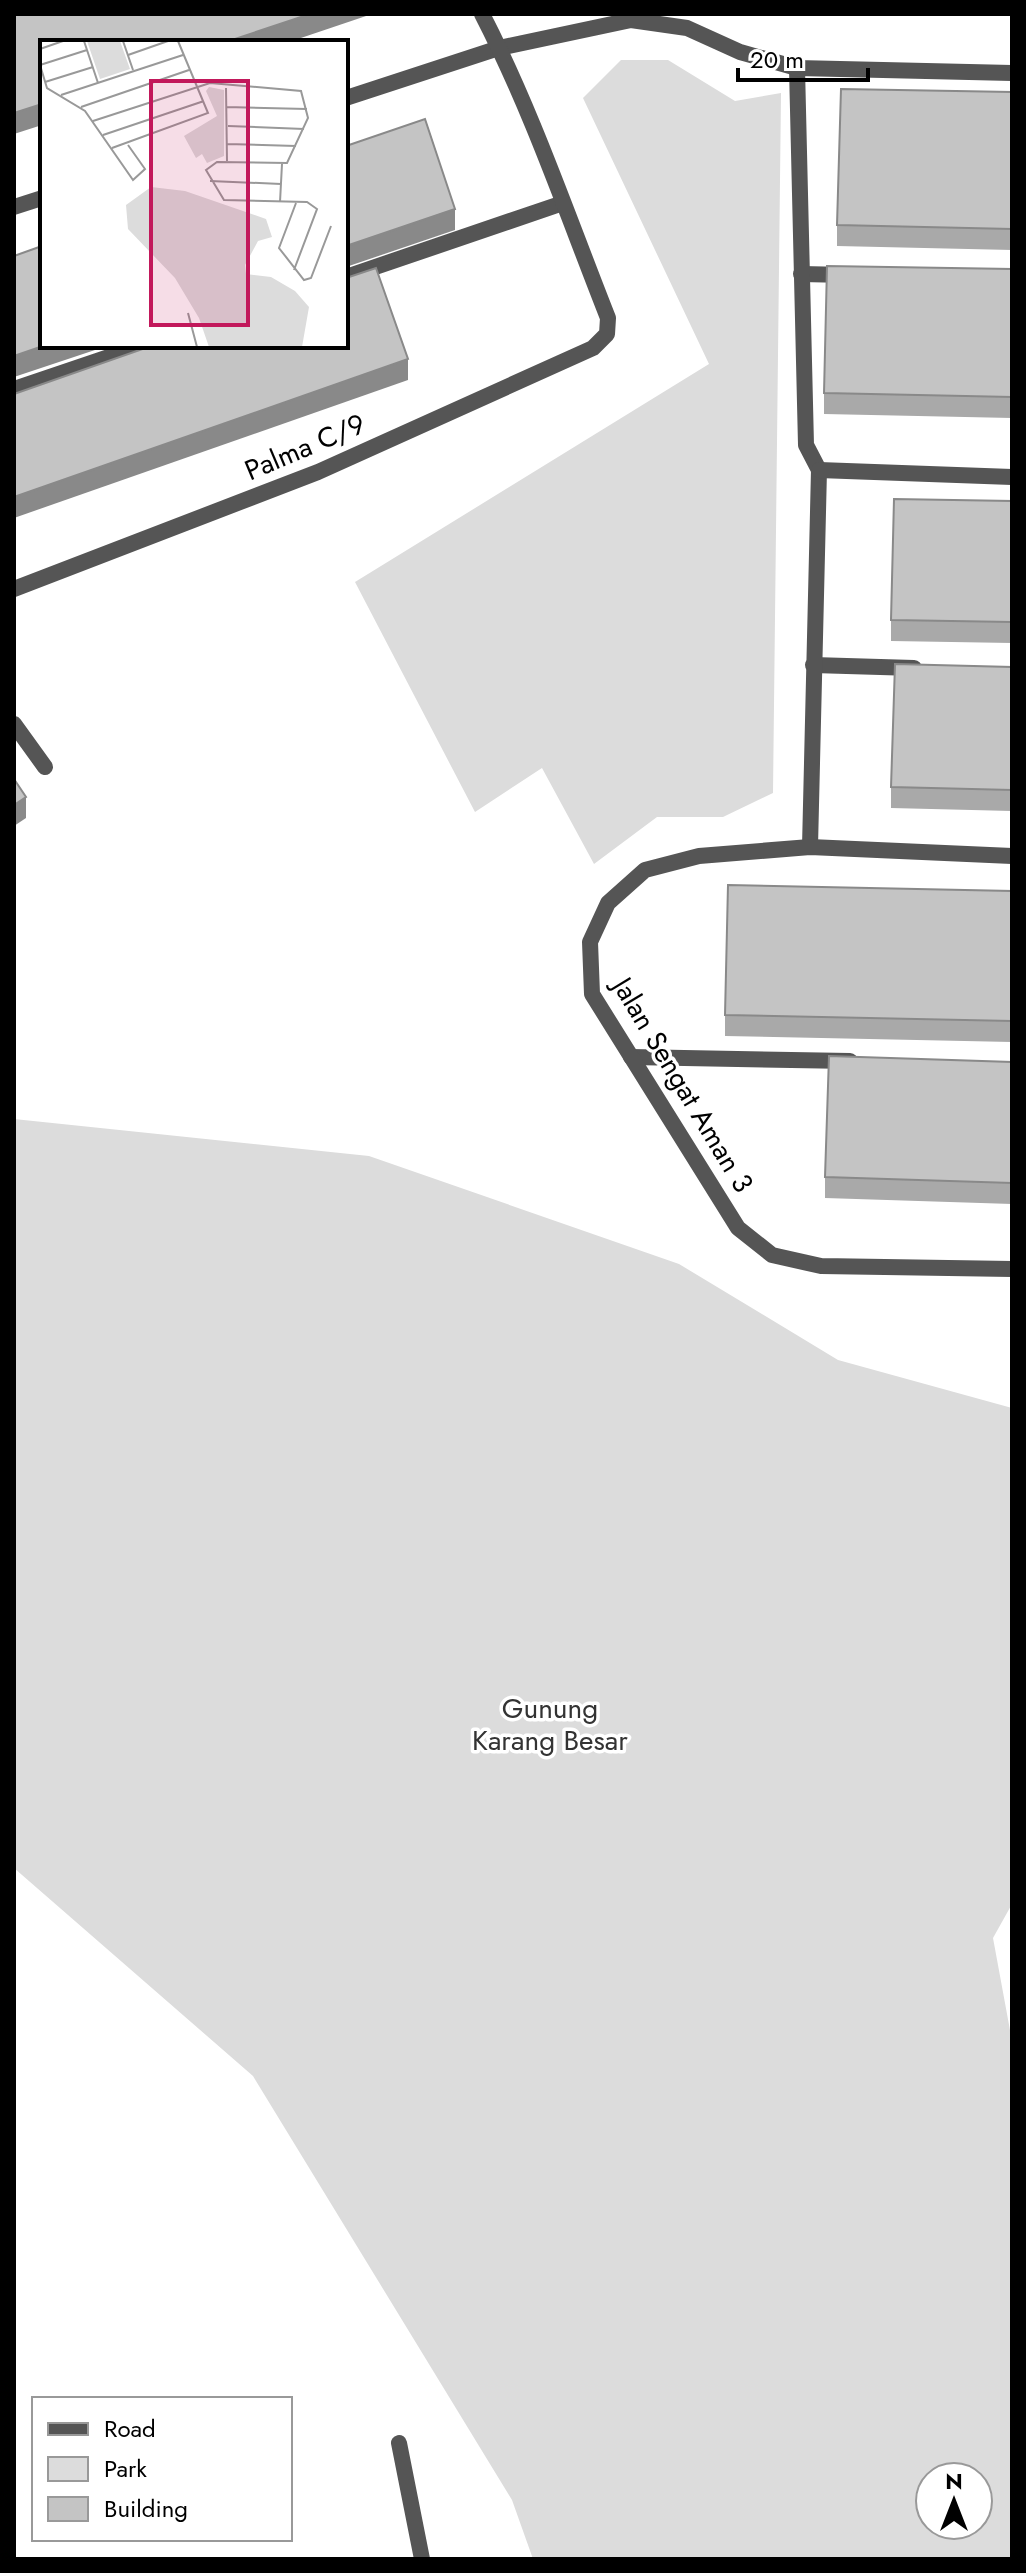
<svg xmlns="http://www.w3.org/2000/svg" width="1026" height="2573" font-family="Jost,sans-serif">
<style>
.green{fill:#dcdcdc;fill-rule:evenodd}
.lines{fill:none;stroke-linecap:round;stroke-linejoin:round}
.lane{stroke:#555;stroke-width:16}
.street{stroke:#555;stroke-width:16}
.wall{fill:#a9a9a9}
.shaded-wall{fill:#898989}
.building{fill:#c4c4c4;stroke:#898989;stroke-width:2}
.labels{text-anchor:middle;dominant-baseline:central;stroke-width:7;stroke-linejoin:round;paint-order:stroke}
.street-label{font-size:28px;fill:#000;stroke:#fff}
.park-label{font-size:28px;fill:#333;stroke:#fff}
.inset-road{fill:none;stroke:#999;stroke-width:2}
.view{fill:#c2185b;fill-opacity:0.15;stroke:#c2185b;stroke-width:4}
.inset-edge{fill:none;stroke:#000;stroke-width:4}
</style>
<rect width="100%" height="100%" fill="#fff"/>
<g class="green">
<polygon points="621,60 668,60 735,101 781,93 773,793 723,817 657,817 594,864 542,768 475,812 355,582 709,364 583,98"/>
<path d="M14,1119L369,1156L679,1264L838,1360L1012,1408V1904L993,1938L1012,2041V2559H533L512,2500L253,2076L14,1868ZM930,2477H978V2525H930Z"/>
</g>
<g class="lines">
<g class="lane">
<polyline points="801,274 848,275"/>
<polyline points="346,277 563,203"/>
<polyline points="14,389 141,346"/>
<polyline points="813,665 914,668"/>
<polyline points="631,1057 850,1061"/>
</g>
<g class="street">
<polyline points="797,68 806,445 819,470 810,847"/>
<polyline points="346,98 499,48 631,20 687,28 740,52 797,68 1012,73"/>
<polyline points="14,207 42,198"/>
<polyline points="819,470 1012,477"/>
<path d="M14,589L318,472L593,348L607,334L608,318C568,217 532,111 482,14"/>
<polyline points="14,724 45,767"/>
<polyline points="1012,856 810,847 699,856 645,870 608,903 590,942 592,994 738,1228 772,1255 821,1266 1012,1269"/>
<polyline points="399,2443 422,2559"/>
</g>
</g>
<g class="wall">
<polygon points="1012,92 1012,250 837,246 837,225"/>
<polygon points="1012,269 1012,418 824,414 824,393"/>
<polygon points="1012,501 1012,643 891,641 891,620"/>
<polygon points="1012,667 1012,811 891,808 891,787"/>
<polygon points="1012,891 1012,1042 725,1036 725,1015"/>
<polygon points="1012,1062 1012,1204 825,1198 825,1177"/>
</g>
<g class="shaded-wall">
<polygon points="310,14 372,14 289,42 226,42"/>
<polygon points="42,104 42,125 14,134 14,113"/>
<polygon points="455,209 455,230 346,267 346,246"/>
<polygon points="43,346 107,346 14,377 14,356"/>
<polygon points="408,359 408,380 14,518 14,497"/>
<polygon points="26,797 26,818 14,826 14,805"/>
</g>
<g class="building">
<polygon points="14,14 310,14 226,42 42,42 42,104 14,113"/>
<polygon points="841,89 1012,92 1012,229 837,225"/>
<polygon points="425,119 455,209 346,246 346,146"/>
<polygon points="42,246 42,346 43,346 14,356 14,256"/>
<polygon points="827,266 1012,269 1012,397 824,393"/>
<polygon points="376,268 408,359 14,497 14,394 151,346 346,346 346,278"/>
<polygon points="894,499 1012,501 1012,622 891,620"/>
<polygon points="895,664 1012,667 1012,790 891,787"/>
<polygon points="14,779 26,797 14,805"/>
<polygon points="728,885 1012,891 1012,1021 725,1015"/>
<polygon points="829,1056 1012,1062 1012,1183 825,1177"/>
</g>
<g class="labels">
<g class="street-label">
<text transform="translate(305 447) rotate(-23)">Palma C/9</text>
<text transform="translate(683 1085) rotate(59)">Jalan Sengat Aman 3</text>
</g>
<g class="park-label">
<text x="550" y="1708">Gunung<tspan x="550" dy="32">Karang Besar</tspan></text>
</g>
</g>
<g transform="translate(40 40)">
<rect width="308" height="308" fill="#fff"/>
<path d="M47,1H80L90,29L60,39ZM169,47L184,50V116L167,123L162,114L156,118L144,96L177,76L166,51ZM111,147L145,151L226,179L232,197L218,201L205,225L206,234L231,237L255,251L269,267L262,307H169L159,278L135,238L88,189L86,165Z" fill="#dcdcdc"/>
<path class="inset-road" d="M44,1L58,43M83,1L93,30M0,9L23,1M88,15L128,1M0,25L7,48L45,71L93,140L105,129L88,105M0,25L47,10M5,42L53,27M186,48L187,121M21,55L143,15M41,67L149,30M186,67L267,69M53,81L170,43L261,51L268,78L247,123L177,122L166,130L184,160L267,162L277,169L254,230M188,86L264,89M63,95L164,61M187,104L256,106M72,108L168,73L138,1M170,141L241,144M240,162L242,124M256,163L239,208L264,240L271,238L291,186M148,273L157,307"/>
<path class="view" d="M111,41H208V285H111Z"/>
<rect width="308" height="308" class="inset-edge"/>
</g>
<rect width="1026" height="2573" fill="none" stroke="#000000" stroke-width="32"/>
<rect x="32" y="2397" width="260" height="144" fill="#ffffff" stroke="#999999" stroke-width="2"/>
<rect x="48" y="2423" width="40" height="12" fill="#555555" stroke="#999999" stroke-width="2"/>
<text x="104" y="2437" font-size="24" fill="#000000">Road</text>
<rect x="48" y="2457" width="40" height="24" fill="#dcdcdc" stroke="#999999" stroke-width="2"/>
<text x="104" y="2477" font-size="24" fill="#000000">Park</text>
<rect x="48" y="2497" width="40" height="24" fill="#c4c4c4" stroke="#999999" stroke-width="2"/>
<text x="104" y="2517" font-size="24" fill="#000000">Building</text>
<g transform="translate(954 2501)"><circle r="38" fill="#ffffff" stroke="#999999" stroke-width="2"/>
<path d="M0-6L14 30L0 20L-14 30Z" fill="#000000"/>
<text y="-12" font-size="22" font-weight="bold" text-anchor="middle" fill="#000000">N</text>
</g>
<path d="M738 68v12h130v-12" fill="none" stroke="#000000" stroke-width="4"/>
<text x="750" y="68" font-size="24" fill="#000000" stroke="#ffffff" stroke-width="6" paint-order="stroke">20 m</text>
</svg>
